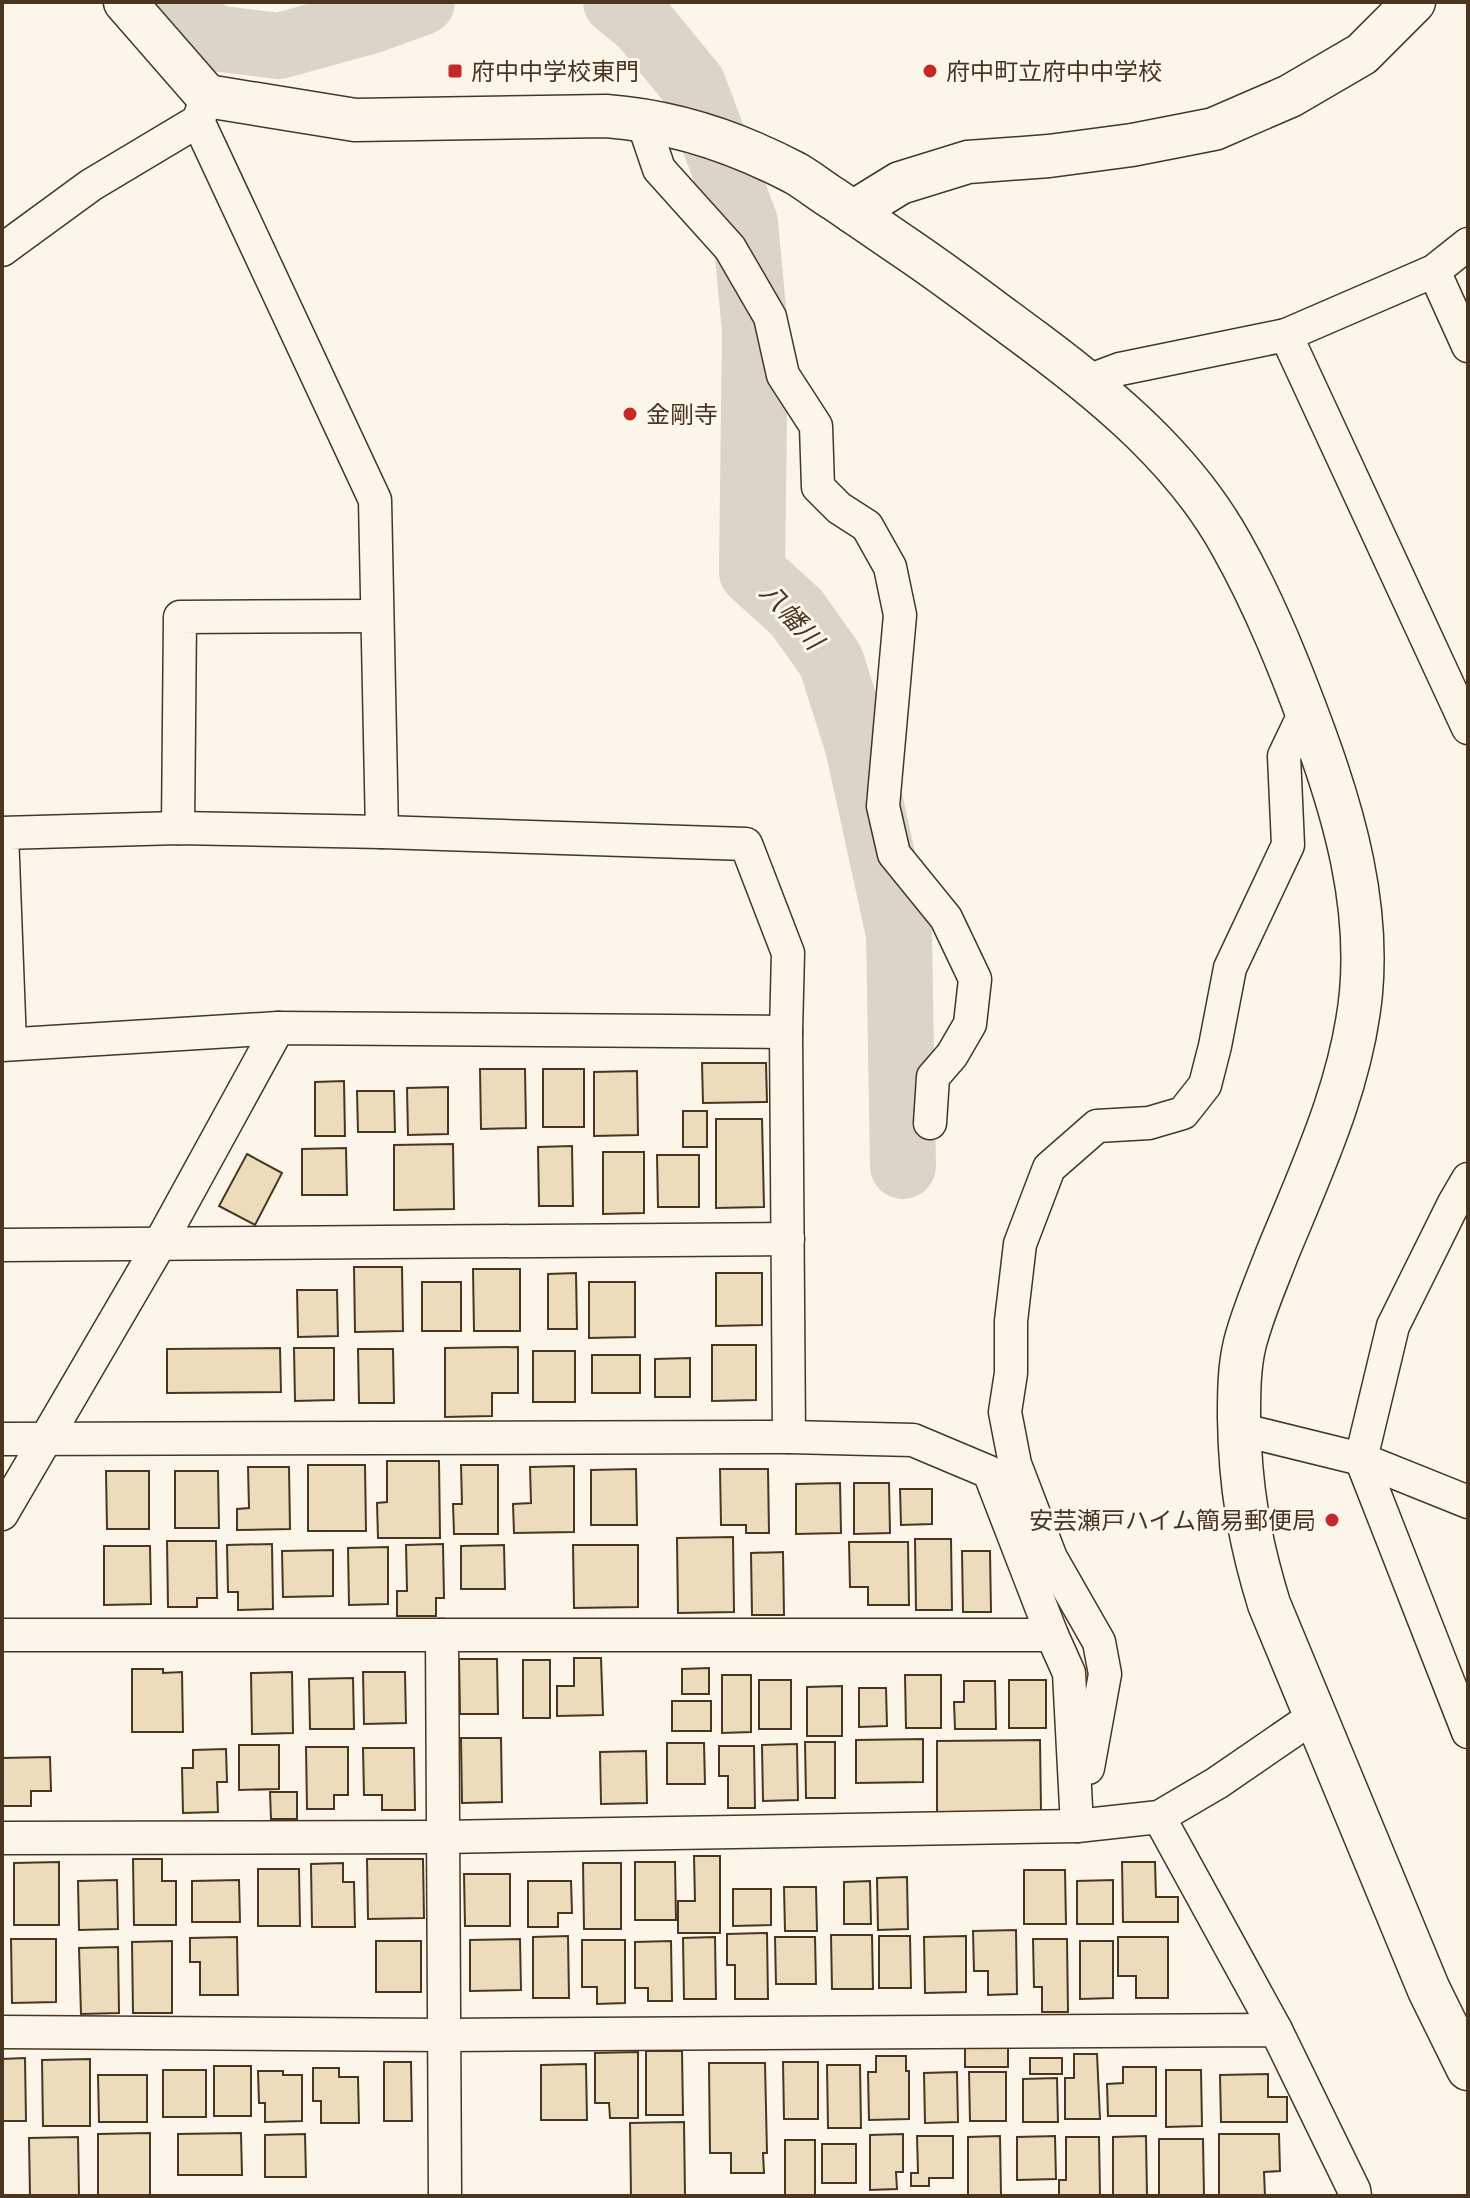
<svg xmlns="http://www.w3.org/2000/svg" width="1470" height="2198" font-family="'PT Sans Narrow','Noto Sans JP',sans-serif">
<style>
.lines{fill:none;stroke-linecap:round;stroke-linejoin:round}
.river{stroke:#dcd4c6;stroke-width:66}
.building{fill:#ecdcbc;stroke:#4a3520;stroke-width:2}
.minor-casing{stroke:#4a3520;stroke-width:35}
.tertiary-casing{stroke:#4a3520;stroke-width:45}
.minor{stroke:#fbf6e9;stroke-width:32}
.tertiary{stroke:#fbf6e9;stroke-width:42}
.poi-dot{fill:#c62828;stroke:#fbf6e9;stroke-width:3}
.labels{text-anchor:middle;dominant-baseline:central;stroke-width:6;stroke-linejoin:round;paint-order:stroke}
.poi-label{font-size:24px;fill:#4a3520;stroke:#fbf6e9;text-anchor:start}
.water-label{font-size:26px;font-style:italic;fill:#4a3520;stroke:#fbf6e9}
</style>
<rect width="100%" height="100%" fill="#fbf6e9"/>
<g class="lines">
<g class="river">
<polyline points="165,2 214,38 279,46 370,21 422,2"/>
<polyline points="616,2 643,24 693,85 745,223 755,330 752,572 797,613 831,661 858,746 899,934 903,1166"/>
</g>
</g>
<g class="building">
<polygon points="702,1063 766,1063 767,1102 703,1103"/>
<polygon points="480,1069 525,1069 526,1128 481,1129"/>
<rect x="543" y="1069" width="41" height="58"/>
<polygon points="637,1071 638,1135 594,1136 594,1072"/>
<polygon points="344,1081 345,1136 315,1136 315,1082"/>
<polygon points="448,1087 448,1134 408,1135 407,1088"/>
<polygon points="357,1091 394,1091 395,1132 358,1132"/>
<rect x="683" y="1111" width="24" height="36"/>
<polygon points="716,1119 762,1119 764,1207 716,1208"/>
<polygon points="453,1144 454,1209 394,1210 394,1145"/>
<polygon points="572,1146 573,1206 539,1206 538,1147"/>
<polygon points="346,1148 347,1195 302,1195 302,1149"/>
<polygon points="603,1152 644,1152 644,1213 603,1214"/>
<polygon points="247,1154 282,1173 255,1225 219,1206"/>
<polygon points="657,1155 699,1155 699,1207 658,1207"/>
<polygon points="354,1267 402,1267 403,1331 355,1332"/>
<polygon points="473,1269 520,1269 520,1331 474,1331"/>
<polygon points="576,1273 577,1329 548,1329 548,1274"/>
<polygon points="716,1273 762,1273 762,1325 716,1326"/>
<rect x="422" y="1282" width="39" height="49"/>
<polygon points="589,1282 635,1282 635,1337 589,1338"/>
<polygon points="297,1290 337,1290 338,1336 298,1337"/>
<polygon points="712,1345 756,1345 756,1400 712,1401"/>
<polygon points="518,1347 518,1393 492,1393 492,1416 445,1417 445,1348"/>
<polygon points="280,1348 281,1392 167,1393 167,1349"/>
<polygon points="294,1348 334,1348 334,1400 295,1401"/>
<polygon points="358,1349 393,1349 394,1403 359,1403"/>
<rect x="533" y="1351" width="42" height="51"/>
<rect x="592" y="1355" width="48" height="38"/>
<polygon points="690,1358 690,1397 655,1397 655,1359"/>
<polygon points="387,1461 439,1461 440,1538 378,1538 377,1503 387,1502"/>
<polygon points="308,1465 365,1465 366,1531 308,1531"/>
<polygon points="461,1465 498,1465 498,1534 454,1534 453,1504 462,1504"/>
<polygon points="574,1466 574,1532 514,1533 513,1504 531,1503 530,1467"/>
<polygon points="248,1467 289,1467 290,1529 237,1530 237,1509 249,1508"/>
<polygon points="636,1469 637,1525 591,1525 591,1470"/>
<polygon points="720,1469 768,1469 769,1533 746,1533 746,1525 721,1525"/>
<polygon points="106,1471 149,1471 149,1529 107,1529"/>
<polygon points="175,1471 218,1471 219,1528 175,1528"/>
<polygon points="840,1483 841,1533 796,1534 796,1484"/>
<polygon points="854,1483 889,1483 890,1533 854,1534"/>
<polygon points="900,1489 932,1489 932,1524 901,1525"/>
<polygon points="733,1537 734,1612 678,1613 677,1538"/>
<polygon points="915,1539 951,1539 952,1610 916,1610"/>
<polygon points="167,1541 216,1541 217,1598 197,1598 197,1607 168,1607"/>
<polygon points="849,1542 908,1542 909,1605 868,1605 868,1587 850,1587"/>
<polygon points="272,1544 273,1609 238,1610 238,1592 228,1592 227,1545"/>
<polygon points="443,1544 444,1598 436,1598 436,1616 397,1616 397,1591 407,1591 406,1545"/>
<polygon points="504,1545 505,1589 461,1589 461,1546"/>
<polygon points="573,1545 638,1545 638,1607 574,1608"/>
<polygon points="104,1546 150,1546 151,1604 104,1605"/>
<polygon points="388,1547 388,1604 349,1605 348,1548"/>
<polygon points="333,1550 333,1596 283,1597 282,1551"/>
<polygon points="962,1551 990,1551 991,1612 963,1612"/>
<polygon points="783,1552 784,1615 752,1615 751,1553"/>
<polygon points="574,1658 601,1658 603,1715 557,1716 557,1686 574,1686"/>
<polygon points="459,1659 497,1659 498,1714 460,1714"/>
<rect x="523" y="1660" width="27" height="58"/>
<polygon points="709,1668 709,1694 682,1694 682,1669"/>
<polygon points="132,1669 163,1669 163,1673 182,1672 183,1732 132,1732"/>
<polygon points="292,1672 293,1733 252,1734 251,1673"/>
<polygon points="363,1672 405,1672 406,1723 364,1724"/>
<polygon points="722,1675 751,1675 751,1732 722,1733"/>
<polygon points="905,1675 941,1675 941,1728 906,1728"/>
<polygon points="353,1678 354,1729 310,1729 309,1679"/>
<rect x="759" y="1680" width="32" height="49"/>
<rect x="1009" y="1680" width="37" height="48"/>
<polygon points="964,1681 995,1681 996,1729 955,1729 954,1702 964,1702"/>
<polygon points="842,1686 842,1736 807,1736 807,1687"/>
<polygon points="859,1688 886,1688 887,1726 859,1727"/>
<rect x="672" y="1701" width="39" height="30"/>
<polygon points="461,1738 501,1738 502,1802 462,1803"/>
<polygon points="923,1739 923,1782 856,1783 856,1740"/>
<polygon points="1040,1740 1041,1812 937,1813 937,1741"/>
<polygon points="805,1742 835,1742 835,1798 806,1798"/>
<polygon points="667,1743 704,1743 705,1784 667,1784"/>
<polygon points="797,1744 798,1800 763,1801 762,1745"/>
<polygon points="239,1745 279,1745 279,1789 239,1790"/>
<polygon points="719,1746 754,1746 755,1808 728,1808 728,1776 719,1776"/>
<polygon points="306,1747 348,1747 348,1795 334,1795 334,1809 307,1809"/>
<polygon points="363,1748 414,1748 415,1810 382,1810 382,1795 364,1795"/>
<polygon points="226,1749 227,1782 217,1782 218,1812 183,1813 182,1768 193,1768 193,1750"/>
<polygon points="646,1751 647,1803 601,1804 600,1752"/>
<polygon points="50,1757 51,1791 31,1791 31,1806 2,1806 2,1758"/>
<polygon points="270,1792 297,1792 297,1819 271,1819"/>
<polygon points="694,1856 720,1856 720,1933 678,1933 678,1901 695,1901"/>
<polygon points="133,1859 162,1859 162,1881 176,1881 176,1925 134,1925"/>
<polygon points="367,1859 423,1859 424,1918 368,1919"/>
<polygon points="59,1862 59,1925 14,1925 14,1863"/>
<polygon points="635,1862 675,1862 676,1920 635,1920"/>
<polygon points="1122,1862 1155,1862 1156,1897 1178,1897 1178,1922 1123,1922"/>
<polygon points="343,1863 343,1882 354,1882 355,1927 312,1927 311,1864"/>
<polygon points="583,1863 621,1863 621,1929 584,1929"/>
<polygon points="258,1869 299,1869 300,1926 258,1926"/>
<polygon points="1024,1870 1065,1870 1066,1924 1024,1924"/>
<polygon points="464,1874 510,1874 510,1926 465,1926"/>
<polygon points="907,1877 908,1929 878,1930 877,1878"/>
<polygon points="117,1880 118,1929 79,1930 78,1881"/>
<polygon points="239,1880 240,1922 192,1922 192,1881"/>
<polygon points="1113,1880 1113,1924 1077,1924 1077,1881"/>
<polygon points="528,1881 571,1881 572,1913 558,1913 558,1927 528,1927"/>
<polygon points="870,1881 871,1924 844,1924 844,1882"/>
<polygon points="784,1887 816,1887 817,1931 785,1931"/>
<polygon points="733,1889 771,1889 771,1925 733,1926"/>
<polygon points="1016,1930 1017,1994 988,1995 988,1971 974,1971 973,1931"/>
<polygon points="767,1933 768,1999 735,1999 735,1965 727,1965 727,1934"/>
<polygon points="831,1935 872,1935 873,1989 832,1989"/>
<polygon points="568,1936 569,1998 533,1998 533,1937"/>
<polygon points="879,1936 910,1936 911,1988 879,1988"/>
<polygon points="966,1936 966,1992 925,1993 924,1937"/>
<polygon points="237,1937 238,1995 200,1995 200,1962 190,1962 190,1938"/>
<polygon points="715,1937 716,1999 684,1999 683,1938"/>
<polygon points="775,1937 815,1937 816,1984 776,1984"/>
<polygon points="1118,1937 1168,1937 1168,1998 1136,1998 1136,1976 1118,1976"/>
<polygon points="11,1939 56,1939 56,2002 12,2003"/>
<polygon points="520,1939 521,1990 470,1991 470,1940"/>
<polygon points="1033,1939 1067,1939 1068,2012 1042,2012 1042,1987 1034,1987"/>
<polygon points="582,1940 625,1940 625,2003 597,2004 597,1987 582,1987"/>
<polygon points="172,1941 172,2013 133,2013 132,1942"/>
<rect x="376" y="1941" width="45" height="51"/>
<polygon points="671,1941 672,2001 648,2001 648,1988 635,1988 635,1942"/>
<polygon points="1080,1941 1113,1941 1113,1998 1080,1999"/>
<polygon points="118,1947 119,2013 81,2014 79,1948"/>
<rect x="965" y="2045" width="43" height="22"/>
<polygon points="646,2051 682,2051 683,2115 646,2115"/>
<polygon points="638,2052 638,2118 610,2118 609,2103 595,2103 595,2053"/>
<polygon points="1074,2054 1097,2054 1100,2119 1065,2119 1065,2078 1074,2078"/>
<polygon points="876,2056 906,2056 906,2071 909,2071 909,2119 869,2120 868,2072 876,2072"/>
<polygon points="25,2058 26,2121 2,2121 2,2059"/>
<rect x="1030" y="2058" width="32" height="16"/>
<polygon points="90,2059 90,2126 43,2126 42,2060"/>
<polygon points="384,2062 411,2062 412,2121 384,2121"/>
<polygon points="783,2062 818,2062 818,2119 784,2119"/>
<polygon points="709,2063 765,2063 767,2153 763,2153 764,2173 731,2173 731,2153 710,2153"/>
<polygon points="586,2064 587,2120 541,2120 541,2065"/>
<polygon points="827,2065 860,2065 861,2128 828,2128"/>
<rect x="214" y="2066" width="37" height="50"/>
<polygon points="1123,2067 1156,2067 1156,2116 1108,2116 1107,2084 1123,2083"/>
<polygon points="313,2068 339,2068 339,2077 358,2077 359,2123 321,2123 321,2101 313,2101"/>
<rect x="163" y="2070" width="43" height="47"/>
<polygon points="1166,2070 1201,2070 1202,2126 1166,2127"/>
<polygon points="258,2071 283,2071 283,2075 302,2075 302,2121 265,2122 265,2103 259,2103"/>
<polygon points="957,2072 958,2122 925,2123 924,2073"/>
<polygon points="969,2072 1006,2072 1006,2121 970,2121"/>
<polygon points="1268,2074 1268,2097 1287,2097 1287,2122 1221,2122 1220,2075"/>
<polygon points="98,2075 147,2075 147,2122 99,2122"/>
<polygon points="1057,2078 1058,2122 1023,2122 1023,2079"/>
<polygon points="684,2122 685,2196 631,2196 630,2123"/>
<polygon points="150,2133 150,2196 98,2196 98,2134"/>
<polygon points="241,2133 242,2175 178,2175 178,2134"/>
<polygon points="305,2134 306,2177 265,2177 265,2135"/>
<polygon points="903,2134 903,2172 896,2172 897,2189 870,2190 870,2135"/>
<polygon points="1219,2134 1279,2134 1280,2171 1264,2172 1265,2196 1219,2196"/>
<polygon points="917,2136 953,2136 953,2178 929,2178 929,2186 911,2186 911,2173 918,2173"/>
<polygon points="1000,2136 1001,2196 968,2196 968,2137"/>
<polygon points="1055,2136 1056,2179 1017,2180 1017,2137"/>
<polygon points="1146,2136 1147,2196 1113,2196 1113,2137"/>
<polygon points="78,2137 79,2196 30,2196 29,2138"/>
<polygon points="1066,2137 1099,2137 1100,2196 1059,2196 1059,2180 1066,2180"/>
<polygon points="1159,2139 1203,2139 1204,2196 1159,2196"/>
<rect x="785" y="2140" width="30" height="56"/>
<rect x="822" y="2144" width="34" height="39"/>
</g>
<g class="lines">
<defs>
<g id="minor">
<polyline points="642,119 659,169 730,248 770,317 783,375 816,426 818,487 839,508 867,526 890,567 900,615 883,806 894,854 946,918 975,979 970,1024 952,1055 933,1077 930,1123"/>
<polyline points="198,121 375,500 382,832"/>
<polyline points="2,250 91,185 198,121 206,100"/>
<polyline points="1434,271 1468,346"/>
<polyline points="1286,335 1468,728"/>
<polyline points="1088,381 1120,369 1286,335 1434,271 1468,244"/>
<polyline points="178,828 180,617 377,616"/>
<polyline points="10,1044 2,833 178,828 382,832 746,844 788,953 786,1032 789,1437"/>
<polyline points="2,1045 278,1028 786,1032"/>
<polyline points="1468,1179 1454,1203 1393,1326 1361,1459 1468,1732"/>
<polyline points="2,1245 788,1239"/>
<polyline points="1239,1429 1361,1459 1468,1502"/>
<polyline points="2,1439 789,1437 913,1440 989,1472 1052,1635 1069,1673 1077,1826"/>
<polyline points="2,1514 159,1245 278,1028"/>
<polyline points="2,1635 1052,1635"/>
<polyline points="442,1635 445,2196"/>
<polyline points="1088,1768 1105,1674 1099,1642 1051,1558 1015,1464 1005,1412 1011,1373 1011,1321 1020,1244 1049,1168 1097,1126 1149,1123 1183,1113 1205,1085 1215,1046 1230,968 1288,845 1284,756 1306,710"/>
<polyline points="1159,1817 1276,2030"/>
<polyline points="2,1838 442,1837 1077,1826 1159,1817 1217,1783 1316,1715"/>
<polyline points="2,2032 445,2035 1276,2030 1354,2190 1355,2196"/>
</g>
<g id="tertiary">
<path d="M125,2L207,96L355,120L606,116C673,121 736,142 795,173C809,181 821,191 834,199C860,217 887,235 913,253C954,281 994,312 1035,342C1110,398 1185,461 1231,544C1265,604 1291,670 1315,735C1345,817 1369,904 1361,993C1352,1085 1312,1169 1277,1254C1266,1283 1253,1312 1245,1343C1239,1367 1239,1393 1239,1418C1240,1486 1249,1539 1269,1604L1429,1990L1468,2069"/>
<polyline points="853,212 900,183 968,162 1049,156 1132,145 1214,129 1290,96 1362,54 1414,2"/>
</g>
</defs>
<use href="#minor" class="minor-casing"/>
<use href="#tertiary" class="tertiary-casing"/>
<use href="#minor" class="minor"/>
<use href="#tertiary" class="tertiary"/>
</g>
<g class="poi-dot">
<rect x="447" y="63" width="16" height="16" rx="4"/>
<circle cx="930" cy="71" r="8"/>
<circle cx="630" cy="414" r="8"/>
<circle cx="1332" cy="1520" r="8"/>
</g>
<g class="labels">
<g class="poi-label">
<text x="471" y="71">府中中学校東門</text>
<text x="946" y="71">府中町立府中中学校</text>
<text x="646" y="414">金剛寺</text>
<text x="1316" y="1520" text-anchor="end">安芸瀬戸ハイム簡易郵便局</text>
</g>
<g class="water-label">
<text transform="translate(792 616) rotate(48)">八幡川</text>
</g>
</g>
<rect width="1470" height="2198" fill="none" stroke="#4a3520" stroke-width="8"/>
</svg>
